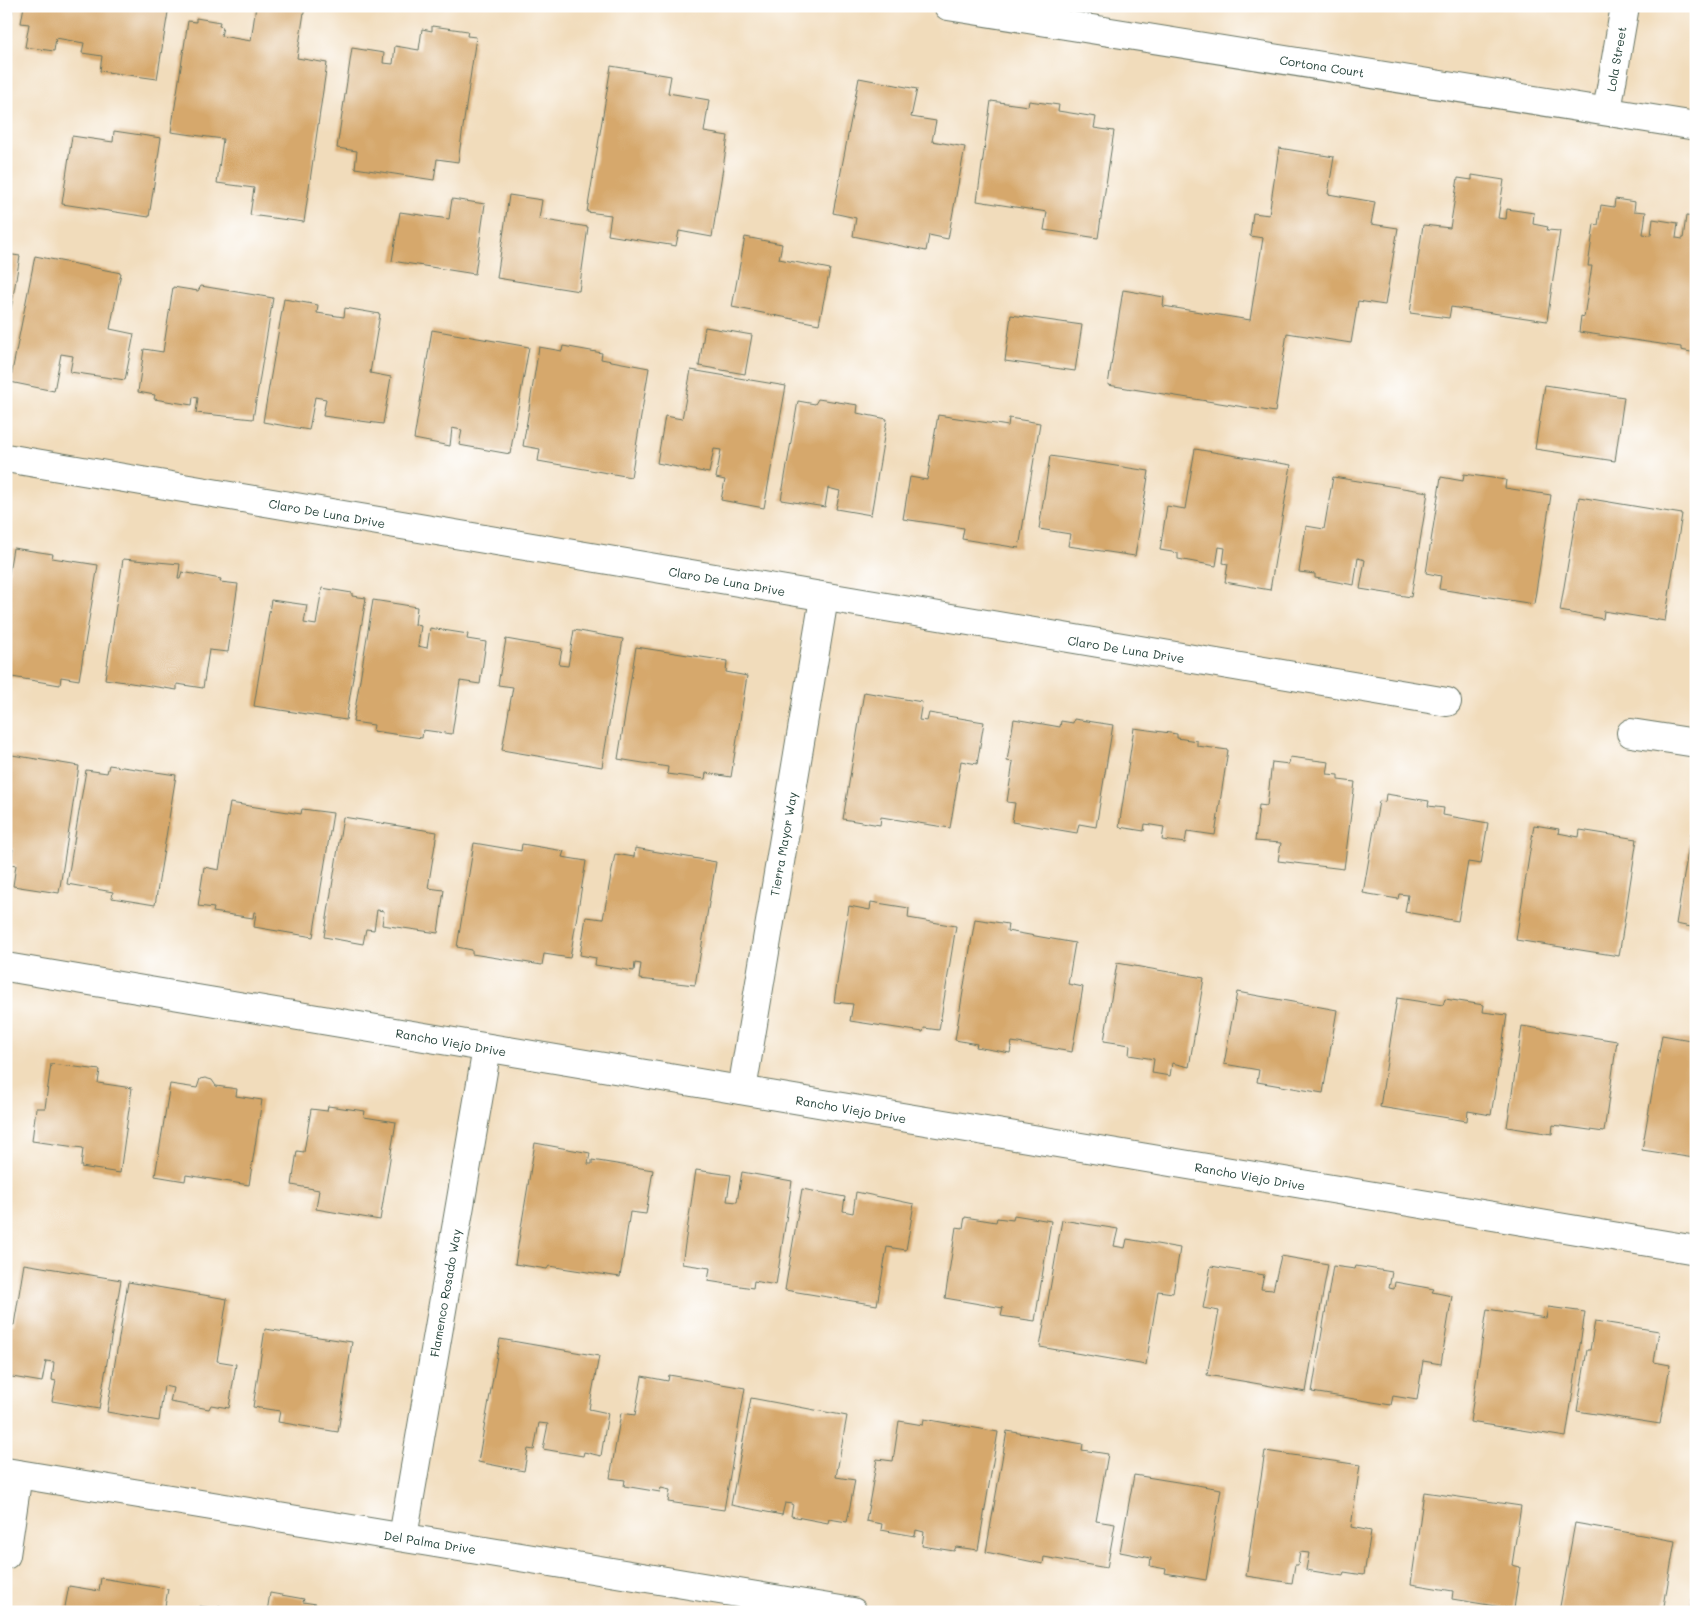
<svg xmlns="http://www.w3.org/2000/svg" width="1702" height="1618" font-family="Mali,sans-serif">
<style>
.building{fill:#d6a86c}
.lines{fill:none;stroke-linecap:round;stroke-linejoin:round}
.street-casing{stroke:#687563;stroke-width:30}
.street{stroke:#fff;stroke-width:28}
.labels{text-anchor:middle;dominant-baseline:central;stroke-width:5;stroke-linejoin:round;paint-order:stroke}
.street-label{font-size:12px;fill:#1f3d34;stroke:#fff}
</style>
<rect width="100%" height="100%" fill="#fff"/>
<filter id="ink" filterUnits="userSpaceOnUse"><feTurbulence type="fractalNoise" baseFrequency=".02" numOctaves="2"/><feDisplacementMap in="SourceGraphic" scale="10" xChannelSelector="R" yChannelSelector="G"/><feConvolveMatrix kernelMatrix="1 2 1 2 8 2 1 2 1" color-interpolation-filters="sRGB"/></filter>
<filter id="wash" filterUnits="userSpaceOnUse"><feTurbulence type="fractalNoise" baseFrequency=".0096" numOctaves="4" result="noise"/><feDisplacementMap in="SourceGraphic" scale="20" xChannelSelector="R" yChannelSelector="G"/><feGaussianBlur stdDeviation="1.12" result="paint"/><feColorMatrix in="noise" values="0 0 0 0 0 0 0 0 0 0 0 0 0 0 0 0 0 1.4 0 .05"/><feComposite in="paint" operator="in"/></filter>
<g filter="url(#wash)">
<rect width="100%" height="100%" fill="#f1dcbb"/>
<g id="blocks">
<g class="building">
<polygon points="6,6 13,6 7,43 6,43"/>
<polygon points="24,6 169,6 157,79 100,71 102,56 82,53 84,43 56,38 54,51 25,47 29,24 21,23"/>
<polygon points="256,6 305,6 297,58 327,63 304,222 250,215 254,188 217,183 223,139 171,132 188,21 196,22 196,18 220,22 219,26 223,27 221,36 251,41"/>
<polygon points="432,26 468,31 467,36 476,37 458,162 437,159 434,180 355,168 357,151 337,148 352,48 384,53 383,63 393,64 395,46 419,50 422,29 432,31"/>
<polygon points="611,66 671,76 668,93 709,100 704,132 728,136 712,237 679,231 676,246 608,235 611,215 587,212"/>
<polygon points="859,78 917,89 911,117 936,121 932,141 965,147 948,239 929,235 926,251 853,236 856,218 833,213"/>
<polygon points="991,101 1028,106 1029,101 1059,105 1058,111 1096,117 1094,128 1114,131 1098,238 1044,230 1047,212 977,201"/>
<polygon points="114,131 161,138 149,217 62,204 72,136 113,142"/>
<polygon points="1279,148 1334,157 1328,194 1375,202 1371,224 1398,228 1385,305 1358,301 1351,343 1287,333 1275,412 1108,385 1123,290 1164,297 1163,306 1250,320 1263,238 1250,236 1253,213 1269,215"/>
<polygon points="1472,175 1504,180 1498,218 1506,219 1507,209 1534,213 1533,224 1548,227 1547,230 1560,231 1547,321 1451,307 1449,318 1410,313 1423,225 1450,228 1458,178 1472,180"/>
<polygon points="509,195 542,200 539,219 588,227 579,291 497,278"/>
<polygon points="452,199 485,204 475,274 392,261 400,212 449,219"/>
<polygon points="1615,199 1635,202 1634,211 1646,212 1643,234 1651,235 1653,219 1678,223 1676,238 1683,239 1686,216 1696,217 1696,353 1681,350 1681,347 1579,332 1581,316 1584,317 1592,266 1588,266 1594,224 1598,225 1601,205 1614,207"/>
<polygon points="745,237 782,244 779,259 830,269 819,324 732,307"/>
<polygon points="6,254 20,256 7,332 6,332"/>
<polygon points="35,256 121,273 110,329 134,334 125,380 70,372 73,356 61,354 54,391 10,382"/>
<polygon points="201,286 273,298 253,419 196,413 198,398 193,397 192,405 154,399 155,395 138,392 144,349 163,352 173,287 198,291"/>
<polygon points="284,299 318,305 317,313 344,317 345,308 380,314 370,373 391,377 383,424 323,416 326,399 315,397 309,430 263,422"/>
<polygon points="1011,315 1082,325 1075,371 1005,361"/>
<polygon points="705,327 752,335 745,374 699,366"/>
<polygon points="432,330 529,347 510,454 459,445 462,430 452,428 450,446 414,439"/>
<polygon points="563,346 602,353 601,359 649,368 631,477 538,461 540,449 523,446 539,347 562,351"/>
<polygon points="691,370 786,386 764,508 721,500 725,480 716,478 721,450 714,449 709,473 657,463 665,416 682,419"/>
<polygon points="1545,385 1624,397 1615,461 1535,449"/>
<polygon points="818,399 858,405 857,413 887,419 871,515 836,509 840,491 828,488 825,507 781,500 798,401 815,404"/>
<polygon points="938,415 1008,426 1009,418 1040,423 1019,548 962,539 964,528 903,519 910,477 927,480"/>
<polygon points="1195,449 1291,465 1270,590 1225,582 1228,564 1223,563 1225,548 1219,547 1216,566 1178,559 1178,553 1160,550 1167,506 1185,509"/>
<polygon points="1050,456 1149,471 1135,556 1068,546 1070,534 1039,529"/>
<polygon points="1464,474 1506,480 1505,488 1551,495 1534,604 1439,589 1441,576 1426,573 1441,477 1463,481"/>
<polygon points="1333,477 1428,492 1411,597 1360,589 1365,560 1358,558 1354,585 1315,578 1315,574 1299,572 1306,526 1324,529"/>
<polygon points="1579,497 1682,514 1665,621 1604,611 1603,619 1560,611"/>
<polygon points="13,548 53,554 52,558 98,565 79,680 61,677 60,685 6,676 6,591"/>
<polygon points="123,559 180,564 178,579 180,579 182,572 221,579 220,582 238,584 228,652 209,650 203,688 177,684 177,690 105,679"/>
<polygon points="322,588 352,593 352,596 366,598 346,720 254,706 271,600 307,605 304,623 316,625"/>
<polygon points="373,600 417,607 415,625 421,626 418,646 427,648 430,628 468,634 467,639 486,642 480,684 460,681 452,734 423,730 422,738 373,731 374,725 353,722"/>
<polygon points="574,630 623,639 602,767 502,750 513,687 498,685 506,639 562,649 559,665 568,666"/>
<polygon points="636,647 727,661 726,672 747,676 731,777 706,773 705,779 667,774 668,767 618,759"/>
<polygon points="864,692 922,702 919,720 927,721 929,713 984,722 977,764 961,761 950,828 881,817 880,825 843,819"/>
<polygon points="1014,719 1060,727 1061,721 1073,723 1074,719 1113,725 1096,827 1079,824 1077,833 1012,822 1015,803 1007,802 1013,762 1007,761"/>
<polygon points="1134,728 1177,734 1177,738 1197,741 1197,746 1228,750 1215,835 1187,831 1185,843 1162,840 1164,827 1145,824 1144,831 1119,827"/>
<polygon points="6,754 79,766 59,893 13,886 16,865 11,864 13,849 6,848"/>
<polygon points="1290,757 1329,762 1327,774 1338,775 1338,780 1355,782 1344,869 1278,861 1281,843 1255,841 1259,805 1267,806 1272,762 1289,764"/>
<polygon points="109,765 176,775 155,905 112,898 113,892 67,884 86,770 107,773"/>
<polygon points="1386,794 1429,801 1428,806 1444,808 1443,815 1488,823 1481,864 1468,862 1458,921 1405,912 1408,895 1399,894 1398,899 1363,893 1379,801 1385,802"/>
<polygon points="230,803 301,814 302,809 333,813 313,937 254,927 256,912 254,912 253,918 213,912 214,908 198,906 204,867 219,870"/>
<polygon points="343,817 437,832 428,888 444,890 438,933 382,925 384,911 377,910 374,930 366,929 363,944 324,937"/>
<polygon points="1534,825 1559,829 1558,833 1579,837 1580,830 1637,839 1619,956 1516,940"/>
<polygon points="1691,833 1696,834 1696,928 1676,924"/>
<polygon points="474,843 521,851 522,844 564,851 562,857 586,861 570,958 544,954 542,965 472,954 472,950 457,947"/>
<polygon points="635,848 716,862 695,985 639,979 641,964 635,963 634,971 595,965 596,958 580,955 586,917 603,919 615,854 634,857"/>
<polygon points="871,902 909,908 908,918 956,926 939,1030 924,1028 923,1032 850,1021 853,1004 834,1002 849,906 870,910"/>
<polygon points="975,919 1008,924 1007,931 1075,943 1068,984 1083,987 1072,1052 1012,1042 1010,1053 976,1047 977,1044 955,1040"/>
<polygon points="1117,963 1204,978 1189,1067 1172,1063 1170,1076 1152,1073 1154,1059 1129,1055 1130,1045 1104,1041"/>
<polygon points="1237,992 1337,1010 1323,1093 1257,1082 1259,1070 1224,1064"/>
<polygon points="1397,998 1443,1005 1445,999 1484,1005 1483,1012 1507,1015 1491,1115 1468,1111 1467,1121 1380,1107"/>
<polygon points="1522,1026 1617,1041 1604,1132 1553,1125 1552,1134 1507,1127"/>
<polygon points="1662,1035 1696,1041 1696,1153 1694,1158 1642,1150"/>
<polygon points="51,1064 100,1070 98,1083 132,1088 120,1173 81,1167 83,1148 32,1141 36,1108 45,1108"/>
<polygon points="205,1078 212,1080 216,1086 237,1089 236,1096 262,1100 249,1185 186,1175 185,1181 155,1176 170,1084 197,1088 200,1079"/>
<polygon points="328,1106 365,1111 364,1117 396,1122 380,1220 316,1209 319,1190 292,1185 297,1151 304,1152 311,1109 327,1111"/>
<polygon points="535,1143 590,1153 588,1164 592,1164 592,1160 653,1170 646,1214 630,1212 620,1277 549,1266 547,1269 515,1264"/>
<polygon points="696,1170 731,1175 727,1201 737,1202 742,1172 792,1181 776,1285 754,1281 753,1288 708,1281 710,1268 682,1264"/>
<polygon points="802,1189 845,1197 843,1211 853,1213 856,1192 914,1204 906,1250 887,1247 877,1305 785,1290"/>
<polygon points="1014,1215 1051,1221 1035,1321 1001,1316 1003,1308 945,1298 956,1227 963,1228 965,1217 996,1222 997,1218 1013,1220"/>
<polygon points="1062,1220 1118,1229 1114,1246 1125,1248 1127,1239 1180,1248 1173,1293 1158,1291 1146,1365 1040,1347"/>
<polygon points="1281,1256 1328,1264 1306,1392 1207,1375 1219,1311 1203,1308 1211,1266 1264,1275 1261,1289 1273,1290"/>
<polygon points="24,1264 121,1280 99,1409 52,1401 56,1381 52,1380 54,1362 46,1361 42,1382 6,1376 6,1324 14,1325"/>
<polygon points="1333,1266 1355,1269 1356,1266 1392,1272 1389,1288 1394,1289 1395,1282 1434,1289 1432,1292 1452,1296 1441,1364 1423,1361 1417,1400 1393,1396 1391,1405 1312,1392"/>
<polygon points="128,1282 227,1299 217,1361 236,1364 229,1408 211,1405 209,1409 170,1402 173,1388 164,1386 159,1421 107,1412"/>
<polygon points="1548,1307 1585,1312 1566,1437 1470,1422 1487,1309 1546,1318"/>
<polygon points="1595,1321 1659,1331 1654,1362 1670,1365 1660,1424 1577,1411 1587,1350 1590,1350"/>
<polygon points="265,1329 352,1342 338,1432 278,1422 280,1411 253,1407"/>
<polygon points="500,1339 599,1356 589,1409 608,1413 601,1456 584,1452 583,1456 543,1449 548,1424 539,1423 534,1450 528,1449 524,1471 478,1462"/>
<polygon points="669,1375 745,1388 724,1510 668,1502 670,1490 661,1488 660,1492 624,1486 625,1480 610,1478 621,1413 635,1415 642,1376 668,1381"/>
<polygon points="751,1398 847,1416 836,1477 855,1480 847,1522 829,1519 828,1523 791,1516 793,1504 785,1503 782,1515 731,1505"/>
<polygon points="924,1419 998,1432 978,1550 956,1547 954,1551 922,1546 924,1532 916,1530 915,1536 881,1530 882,1524 866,1521 877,1459 893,1461 899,1421 923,1425"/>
<polygon points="1007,1431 1083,1444 1082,1450 1108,1454 1096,1521 1115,1524 1107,1568 1044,1557 1043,1564 986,1552"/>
<polygon points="1265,1451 1360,1465 1351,1527 1371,1531 1364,1575 1344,1572 1343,1576 1306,1570 1309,1553 1300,1552 1298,1565 1295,1565 1292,1583 1246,1576"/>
<polygon points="1134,1475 1221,1489 1206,1580 1165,1573 1166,1569 1150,1566 1151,1558 1120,1552"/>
<polygon points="1424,1492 1521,1506 1512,1565 1520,1567 1514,1609 1452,1599 1453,1591 1411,1584"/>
<polygon points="1575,1523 1675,1541 1663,1612 1559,1612"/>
<polygon points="101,1578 168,1589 164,1612 64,1612 69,1586 99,1591"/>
<polygon points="1695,1583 1696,1612 1690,1612"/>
<polygon points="270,1593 304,1599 303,1602 316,1604 315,1612 267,1612"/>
<polygon points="199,1606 219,1609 219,1606 252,1612 198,1612"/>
<polygon points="327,1606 350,1611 350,1612 326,1612"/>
</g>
</g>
</g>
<g filter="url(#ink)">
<use href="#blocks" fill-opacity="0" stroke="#687563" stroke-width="1"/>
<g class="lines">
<defs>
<g id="street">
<polyline points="948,6 1696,126"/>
<polyline points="1607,111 1625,6"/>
<polyline points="6,458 1447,702"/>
<polyline points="1631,733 1696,743"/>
<polyline points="6,967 1696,1250"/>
<polyline points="742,1090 824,598"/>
<polyline points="6,1472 853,1612"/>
<polyline points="403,1537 487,1048"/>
<polyline points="6,1555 18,1474"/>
</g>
</defs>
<use href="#street" class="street-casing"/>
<use href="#street" class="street"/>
</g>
</g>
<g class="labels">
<g class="street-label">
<text transform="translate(1616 59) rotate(-80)">Lola Street</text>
<text transform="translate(1322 66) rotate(9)">Cortona Court</text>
<text transform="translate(327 513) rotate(10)">Claro De Luna Drive</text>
<text transform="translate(727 581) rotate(10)">Claro De Luna Drive</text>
<text transform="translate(1126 649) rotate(9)">Claro De Luna Drive</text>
<text transform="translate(783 844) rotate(-80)">Tierra Mayor Way</text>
<text transform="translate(451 1042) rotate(10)">Rancho Viejo Drive</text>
<text transform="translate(851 1109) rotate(10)">Rancho Viejo Drive</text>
<text transform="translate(1250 1176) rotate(10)">Rancho Viejo Drive</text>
<text transform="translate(445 1293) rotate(-80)">Flamenco Rosado Way</text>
<text transform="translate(430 1542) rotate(9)">Del Palma Drive</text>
</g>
</g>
<rect width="1702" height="1618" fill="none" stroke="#fff" stroke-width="25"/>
</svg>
